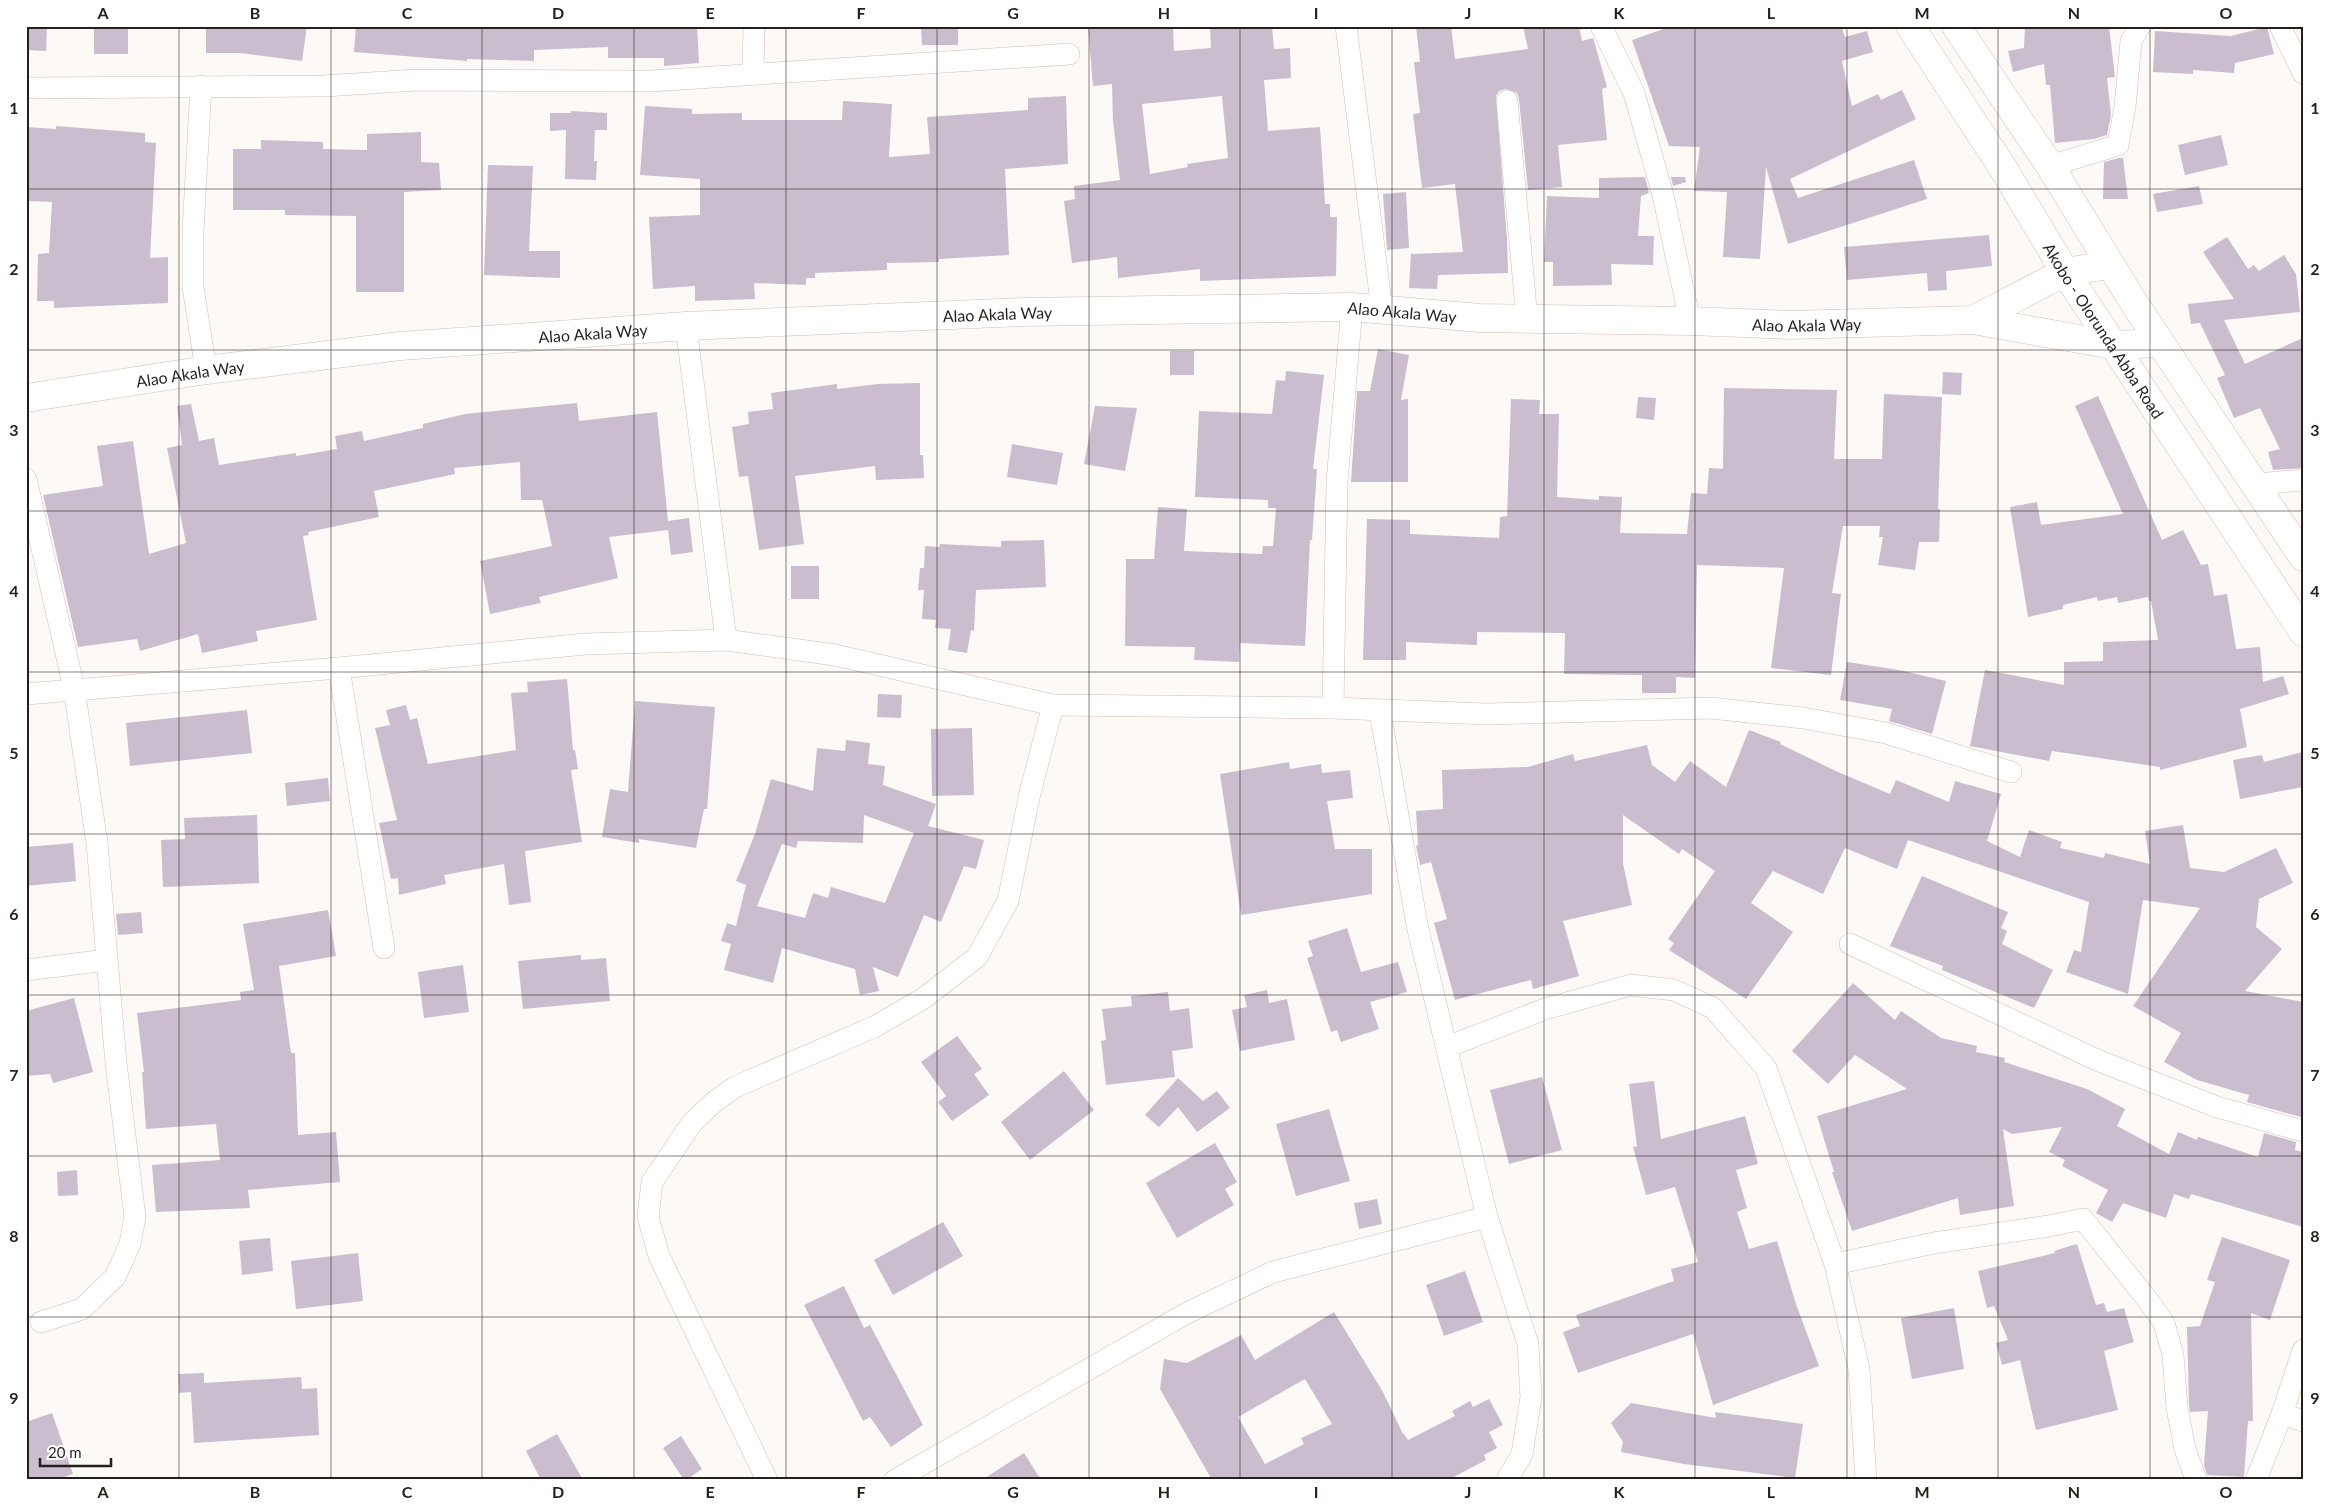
<svg xmlns="http://www.w3.org/2000/svg" width="2329" height="1506" font-family="Lato,sans-serif">
<style>
.building{fill:#cabdcd;fill-rule:evenodd}
.lines{fill:none;stroke-linecap:round;stroke-linejoin:round}
.minor-casing{stroke:#d2beb5;stroke-width:22}
.tertiary-casing{stroke:#d2beb5;stroke-width:29}
.secondary-casing{stroke:#d2beb5;stroke-width:29}
.minor{stroke:#fff;stroke-width:21}
.tertiary{stroke:#fff;stroke-width:28}
.secondary{stroke:#fff;stroke-width:28}
.grid{fill:none;stroke:#261f1b;stroke-width:1;stroke-opacity:0.55}
.labels{text-anchor:middle;dominant-baseline:central;stroke-width:4;stroke-linejoin:round;paint-order:stroke}
.street-label{font-size:16px;fill:#261f1b;stroke:#fff}
.neatline{fill:none;stroke:#261f1b;stroke-width:2}
.grid-label{font-size:16px;text-anchor:middle;font-weight:bold;fill:#261f1b}
</style>
<rect width="100%" height="100%" fill="#fdf9f7"/>
<g class="building">
<polygon points="26,26 47,26 46,51 26,50"/>
<polygon points="94,26 128,28 128,54 94,54"/>
<polygon points="206,26 307,26 302,61 240,53 206,53"/>
<polygon points="356,26 697,26 699,63 664,66 664,58 608,58 608,47 534,50 534,61 467,59 467,61 354,52"/>
<polygon points="921,26 958,26 958,45 922,45"/>
<path d="M1088,26H1173L1174,51L1211,48L1210,26H1272L1274,49L1290,48L1291,78L1264,80L1268,131L1320,127L1325,204H1330V217H1337L1336,276L1200,281V269L1118,278L1117,257L1072,263L1064,201L1075,199L1074,186L1120,180L1113,121L1112,84L1093,86ZM1222,96L1228,158L1187,164L1188,167L1150,174L1142,104Z"/>
<polygon points="1416,26 1451,26 1455,59 1528,49 1523,26 1579,26 1582,41 1593,38 1594,41 1607,87 1602,89 1607,140 1558,145 1562,187 1528,190 1519,99 1517,93 1506,89 1499,91 1496,96 1507,239 1508,273 1438,275 1437,289 1409,288 1411,254 1463,252 1455,184 1422,188 1413,114 1420,113 1414,62 1420,62"/>
<polygon points="1672,26 1841,26 1845,37 1867,31 1873,52 1842,61 1852,106 1878,94 1881,100 1902,90 1916,119 1790,179 1798,198 1914,160 1927,199 1788,244 1766,167 1760,259 1723,257 1727,192 1694,191 1700,147 1669,146 1632,40"/>
<polygon points="2025,26 2109,26 2115,77 2107,78 2111,115 2107,135 2094,139 2055,143 2050,85 2046,85 2044,64 2013,72 2008,51 2024,48"/>
<polygon points="2267,27 2274,54 2235,63 2234,73 2193,70 2193,74 2153,72 2155,31 2231,36"/>
<polygon points="1066,96 1068,164 1005,169 1009,255 939,259 939,262 887,263 887,270 815,273 815,278 806,278 806,285 754,283 755,299 695,301 695,286 653,289 649,217 700,215 700,179 640,175 645,106 692,109 692,114 742,113 742,120 842,120 843,101 892,104 889,157 930,154 927,117 1028,110 1028,98"/>
<polygon points="571,111 607,113 607,130 595,130 594,161 597,161 596,180 565,179 566,130 550,131 550,113 571,113"/>
<polygon points="56,126 145,133 145,142 156,143 150,258 168,257 168,303 54,308 54,301 37,301 38,254 49,253 52,202 26,201 26,127 56,129"/>
<polygon points="421,132 421,162 439,163 441,190 404,192 404,292 356,292 356,216 285,215 285,210 233,210 233,149 261,149 261,140 323,142 323,149 367,150 367,134"/>
<polygon points="2221,135 2228,165 2185,175 2178,145"/>
<polygon points="2119,158 2123,158 2128,199 2103,199 2104,162"/>
<polygon points="488,165 533,166 529,251 560,251 560,278 484,275"/>
<polygon points="1645,177 1649,193 1641,196 1638,236 1654,236 1653,265 1611,264 1612,285 1553,286 1553,262 1544,262 1547,196 1599,198 1599,178"/>
<polygon points="1671,177 1685,177 1686,182 1673,186"/>
<polygon points="2199,186 2203,204 2157,212 2153,194"/>
<polygon points="1406,192 1409,248 1387,250 1383,194"/>
<polygon points="1989,235 1992,266 1946,271 1947,290 1928,291 1927,273 1847,280 1844,247"/>
<polygon points="2227,237 2248,269 2254,265 2259,271 2284,255 2296,274 2300,312 2224,320 2245,364 2303,338 2303,468 2273,470 2268,452 2280,449 2260,408 2234,418 2217,378 2225,375 2200,323 2191,324 2188,304 2234,299 2203,252"/>
<polygon points="1378,349 1409,355 1401,400 1408,399 1408,482 1351,482 1357,391 1370,391"/>
<rect x="1170" y="351" width="24" height="24"/>
<polygon points="1286,371 1324,375 1313,469 1317,469 1312,540 1310,540 1305,646 1240,643 1239,662 1194,660 1195,647 1125,646 1126,559 1154,559 1158,507 1187,509 1184,551 1262,554 1263,546 1273,546 1276,508 1268,508 1268,500 1195,497 1199,411 1272,414 1276,380 1285,381"/>
<polygon points="1943,372 1962,373 1961,395 1942,394"/>
<polygon points="920,383 920,455 923,455 924,478 876,480 875,466 795,476 804,544 759,550 748,476 739,477 732,427 749,424 748,412 773,409 771,393 837,384 837,389 878,384"/>
<polygon points="1724,388 1837,390 1834,459 1882,459 1884,394 1942,397 1938,509 1940,509 1939,542 1919,542 1915,570 1878,565 1883,537 1879,537 1880,526 1843,526 1832,593 1841,594 1831,675 1771,668 1784,568 1697,565 1695,678 1676,677 1676,693 1642,693 1642,675 1564,674 1565,633 1477,632 1477,645 1406,642 1406,660 1363,660 1367,519 1410,520 1410,534 1499,538 1500,517 1507,516 1511,399 1540,400 1539,414 1559,414 1557,497 1599,500 1599,496 1622,497 1620,533 1687,534 1691,493 1707,494 1709,468 1723,469"/>
<polygon points="2098,396 2162,540 2183,530 2201,565 2208,564 2214,596 2227,594 2236,649 2260,647 2263,682 2283,676 2289,694 2240,709 2247,747 2160,770 2160,767 2052,751 2049,761 1970,746 1985,670 2064,685 2064,662 2103,661 2103,642 2158,640 2151,601 2149,601 2148,597 2118,603 2117,597 2098,601 2097,597 2063,605 2063,609 2028,617 2010,507 2037,502 2041,525 2123,514 2075,406"/>
<polygon points="1638,397 1656,398 1654,420 1636,418"/>
<polygon points="577,403 579,421 657,412 668,521 689,518 693,552 671,555 668,530 609,537 618,578 539,597 541,603 490,614 480,561 552,546 542,500 521,500 520,462 454,468 455,474 374,491 379,517 308,532 309,535 303,536 317,620 256,631 258,641 202,653 198,634 140,651 137,639 78,647 43,495 103,486 97,446 133,441 149,554 186,543 167,448 182,445 177,406 191,404 199,441 214,438 219,465 296,453 296,456 337,449 335,436 362,431 364,441 423,428 423,424 465,414"/>
<polygon points="1095,406 1137,408 1125,471 1084,464"/>
<polygon points="1012,444 1063,453 1057,485 1007,477"/>
<polygon points="1044,540 1046,587 976,590 974,631 971,630 967,653 948,650 951,629 935,628 936,620 922,619 924,590 918,590 920,568 924,568 925,546 939,547 940,544 1001,547 1001,541"/>
<rect x="791" y="566" width="28" height="33"/>
<polygon points="1847,662 1899,670 1946,681 1932,734 1889,721 1892,709 1840,700"/>
<polygon points="567,679 573,750 575,750 578,769 571,770 582,842 525,851 531,902 509,905 504,864 444,875 446,884 399,895 398,878 391,879 379,823 397,820 375,728 390,725 386,710 406,705 410,720 417,718 428,764 516,750 511,693 528,692 527,682"/>
<polygon points="878,694 902,695 901,718 877,717"/>
<polygon points="635,701 715,707 707,809 704,809 696,848 639,839 639,843 602,837 610,789 628,792"/>
<polygon points="247,710 252,753 130,766 126,723"/>
<polygon points="972,728 974,795 932,796 931,729"/>
<polygon points="1749,730 1781,742 1780,744 1838,772 1890,794 1896,780 1949,802 1955,781 2001,794 1987,841 2020,857 2029,830 2062,842 2060,848 2104,858 2105,853 2150,864 2145,831 2183,825 2190,868 2224,872 2276,848 2293,883 2259,899 2256,927 2282,949 2245,991 2303,1002 2301,1117 2247,1102 2249,1095 2197,1080 2164,1062 2181,1033 2133,1006 2200,908 2143,900 2128,994 2066,972 2074,950 2081,952 2089,902 1908,840 1897,869 1845,848 1823,894 1773,871 1751,903 1793,932 1746,999 1669,950 1674,943 1668,939 1715,871 1682,849 1679,854 1623,815 1623,864 1632,905 1563,921 1579,976 1533,989 1531,980 1455,1000 1434,923 1447,919 1431,862 1420,865 1416,846 1418,845 1416,811 1443,809 1442,770 1528,767 1573,754 1575,761 1647,745 1652,765 1675,782 1690,761 1726,787"/>
<path d="M846,740L870,743L868,764L885,766L883,785L936,804L928,826L984,840L976,869L964,866L941,922L924,915L898,977L873,967L879,991L860,995L855,969L782,948L773,983L724,970L731,944L721,941L727,923L736,926L746,885L736,881L755,834L771,779L813,791L817,748L845,751ZM864,815L914,833L885,903L831,887L828,898L813,893L805,918L757,906L782,844L796,848L798,841L863,843Z"/>
<polygon points="2303,752 2303,787 2240,799 2233,760 2262,755 2264,762"/>
<polygon points="1289,762 1290,769 1321,764 1322,773 1350,770 1353,798 1327,801 1335,849 1372,849 1372,894 1241,915 1220,774"/>
<polygon points="328,778 330,801 287,806 285,783"/>
<polygon points="257,815 259,883 163,887 161,840 185,839 184,818"/>
<polygon points="73,843 76,881 26,886 26,847"/>
<polygon points="1922,876 2008,912 2001,928 2007,931 2002,944 2053,970 2034,1008 1942,970 1943,966 1890,946"/>
<polygon points="328,910 336,956 279,966 291,1053 295,1053 298,1135 336,1132 340,1182 248,1190 250,1208 156,1212 152,1165 220,1160 216,1124 146,1129 142,1072 144,1072 137,1013 241,1000 240,992 254,990 243,924"/>
<polygon points="141,912 143,933 118,935 116,914"/>
<polygon points="1347,928 1361,972 1398,962 1407,992 1370,1002 1379,1029 1341,1042 1337,1030 1331,1032 1307,958 1313,956 1308,941"/>
<polygon points="581,955 581,960 606,958 610,1001 523,1009 518,961"/>
<polygon points="463,965 469,1012 424,1018 418,972"/>
<polygon points="1853,983 1895,1020 1901,1011 1941,1038 1977,1046 1976,1052 2005,1058 2004,1062 2087,1089 2125,1109 2117,1126 2169,1154 2178,1132 2197,1140 2198,1137 2258,1157 2264,1133 2296,1142 2295,1150 2303,1152 2303,1227 2191,1194 2189,1199 2174,1194 2166,1218 2123,1203 2112,1222 2096,1213 2108,1190 2062,1166 2065,1160 2049,1152 2062,1127 2012,1134 2003,1129 2014,1206 1960,1215 1958,1198 1852,1231 1832,1172 1834,1172 1817,1116 1907,1089 1855,1055 1828,1084 1792,1051"/>
<polygon points="1267,990 1269,1003 1287,999 1295,1040 1240,1051 1232,1010 1247,1007 1244,995"/>
<polygon points="1168,992 1170,1011 1189,1008 1193,1048 1172,1051 1175,1077 1106,1085 1101,1041 1106,1040 1102,1009 1132,1006 1131,996"/>
<polygon points="74,998 93,1072 53,1083 50,1074 26,1076 26,1011"/>
<polygon points="957,1036 982,1069 974,1074 989,1095 952,1121 938,1102 946,1096 921,1062"/>
<polygon points="1064,1071 1094,1110 1030,1160 1001,1122"/>
<polygon points="1542,1077 1562,1150 1509,1164 1490,1090"/>
<polygon points="1178,1078 1203,1101 1217,1091 1230,1108 1197,1132 1178,1107 1159,1127 1145,1115"/>
<polygon points="1654,1081 1661,1139 1745,1116 1758,1164 1736,1170 1747,1208 1737,1212 1749,1249 1777,1241 1796,1304 1819,1366 1713,1405 1693,1334 1578,1373 1563,1332 1580,1326 1576,1315 1674,1281 1671,1269 1698,1262 1675,1187 1646,1195 1633,1147 1637,1146 1629,1084"/>
<polygon points="1329,1109 1350,1181 1296,1196 1276,1124"/>
<polygon points="1215,1143 1237,1182 1225,1189 1234,1205 1177,1238 1146,1183"/>
<polygon points="77,1170 78,1195 58,1196 57,1172"/>
<polygon points="1377,1199 1382,1224 1359,1229 1354,1203"/>
<polygon points="943,1222 963,1256 893,1295 874,1260"/>
<polygon points="2222,1237 2290,1260 2270,1320 2251,1313 2253,1421 2248,1421 2244,1477 2207,1475 2204,1465 2208,1411 2190,1412 2189,1406 2187,1327 2200,1326 2215,1282 2207,1280"/>
<polygon points="270,1238 273,1271 242,1275 239,1241"/>
<polygon points="2077,1244 2096,1305 2104,1303 2107,1312 2124,1308 2134,1342 2104,1351 2118,1410 2036,1430 2020,1360 2002,1365 1996,1343 2008,1340 1994,1306 1987,1308 1978,1271 2055,1253 2054,1251"/>
<polygon points="358,1253 363,1301 296,1309 291,1261"/>
<polygon points="1465,1271 1483,1322 1444,1336 1426,1285"/>
<polygon points="844,1286 864,1328 870,1325 923,1425 891,1447 870,1417 863,1421 804,1305"/>
<polygon points="1954,1308 1964,1369 1912,1379 1901,1318"/>
<path d="M1334,1312L1383,1392L1403,1434H1404L1408,1440L1455,1416L1452,1411L1470,1401L1473,1407L1489,1399L1503,1425L1489,1432L1497,1448L1484,1455L1486,1460L1448,1480H1212L1160,1389L1164,1359L1187,1363L1241,1335L1255,1360ZM1305,1379L1332,1424L1301,1438L1304,1444L1265,1464L1238,1417Z"/>
<polygon points="204,1373 204,1383 301,1377 302,1389 317,1388 319,1435 194,1443 191,1392 179,1393 178,1374"/>
<polygon points="1631,1403 1716,1418 1715,1412 1803,1424 1795,1478 1684,1464 1621,1452 1623,1442 1611,1423"/>
<polygon points="52,1413 73,1474 55,1480 26,1480 26,1422"/>
<polygon points="557,1434 583,1480 541,1480 526,1451"/>
<polygon points="681,1436 702,1469 686,1480 684,1480 663,1448"/>
<polygon points="1024,1453 1041,1480 982,1480"/>
</g>
<g class="lines">
<defs>
<g id="minor">
<polyline points="1346,26 1382,310"/>
<polyline points="1601,26 1634,93 1663,195 1690,321"/>
<polyline points="2280,26 2303,73"/>
<polyline points="753,73 754,26"/>
<polyline points="201,86 193,231 193,287 206,370"/>
<polyline points="26,88 324,86 417,80 651,81 1069,54"/>
<polyline points="1507,101 1527,319"/>
<polyline points="2050,166 2118,145 2125,107 2131,41 2140,26"/>
<polyline points="686,326 726,640"/>
<polyline points="26,479 74,688 97,843 116,1063 135,1217 130,1244 115,1277 82,1309 41,1322"/>
<polyline points="2255,484 2303,480"/>
<polyline points="339,668 384,948"/>
<polyline points="26,694 339,668 585,644 726,640 835,655 1053,705 1333,708 1487,714 1711,708 1803,718 1886,733 2011,772"/>
<polyline points="1333,708 1337,482 1352,307"/>
<polyline points="1380,711 1417,925 1487,1217 1528,1344 1531,1397 1522,1454 1507,1480"/>
<polyline points="1850,944 2097,1060 2217,1107 2303,1131"/>
<polyline points="26,970 107,960"/>
<polyline points="1447,1047 1545,1009 1631,985 1674,990 1713,1008 1766,1068 1835,1264 1859,1369 1866,1480"/>
<polyline points="1835,1264 1934,1243 2049,1226 2083,1219 2150,1303 2164,1323 2173,1355 2177,1408 2185,1449 2196,1480"/>
<polyline points="2282,1414 2303,1421"/>
<polyline points="767,1480 659,1256 648,1217 652,1182 692,1123 713,1103 735,1087 876,1026 924,998 977,957 1008,901 1030,793 1053,705"/>
<polyline points="895,1480 1187,1313 1273,1272 1487,1217"/>
<polyline points="2256,1480 2282,1414 2303,1350"/>
</g>
<g id="tertiary">
<polyline points="1973,320 2065,272 2109,265"/>
<path id="s1" d="M26,398L206,370L400,346L686,326L1024,312L1352,307L1480,318L1690,321L1790,325L1973,320L2113,345L2160,343"/>
</g>
<g id="secondary">
<path id="s2" d="M1910,26L2003,168L2065,272L2303,632"/>
<polyline points="1956,26 2050,166 2134,303 2303,557"/>
</g>
</defs>
<use href="#minor" class="minor-casing"/>
<use href="#tertiary" class="tertiary-casing"/>
<use href="#secondary" class="secondary-casing"/>
<use href="#minor" class="minor"/>
<use href="#tertiary" class="tertiary"/>
<use href="#secondary" class="secondary"/>
</g>
<path class="grid" d="M179,26V1480M331,26V1480M482,26V1480M634,26V1480M786,26V1480M937,26V1480M1089,26V1480M1240,26V1480M1392,26V1480M1544,26V1480M1695,26V1480M1847,26V1480M1998,26V1480M2150,26V1480M26,189H2303M26,350H2303M26,511H2303M26,672H2303M26,834H2303M26,995H2303M26,1156H2303M26,1317H2303"/>
<g class="labels">
<g class="street-label">
<text stroke="none"><textPath href="#s1" startOffset="1381">Alao Akala Way</textPath></text>
<text stroke="none"><textPath href="#s1" startOffset="976">Alao Akala Way</textPath></text>
<text stroke="none"><textPath href="#s1" startOffset="1786">Alao Akala Way</textPath></text>
<text stroke="none"><textPath href="#s2" startOffset="361">Akobo - Olorunda Abba Road</textPath></text>
<text stroke="none"><textPath href="#s1" startOffset="571">Alao Akala Way</textPath></text>
<text stroke="none"><textPath href="#s1" startOffset="166">Alao Akala Way</textPath></text>
</g>
</g>
<rect width="2329" height="1506" fill="none" stroke="#ffffff" stroke-width="55"/>
<path d="M40 1458v8h71v-8" fill="none" stroke="#261f1b" stroke-width="2.5"/>
<text x="48" y="1458" font-size="15" fill="#261f1b" stroke="#ffffff" stroke-width="4" paint-order="stroke">20 m</text>
<rect x="28" y="28" width="2274" height="1450" class="neatline"/>
<g class="grid-label">
<text x="103" y="19">A</text>
<text x="255" y="19">B</text>
<text x="407" y="19">C</text>
<text x="558" y="19">D</text>
<text x="710" y="19">E</text>
<text x="861" y="19">F</text>
<text x="1013" y="19">G</text>
<text x="1164" y="19">H</text>
<text x="1316" y="19">I</text>
<text x="1468" y="19">J</text>
<text x="1619" y="19">K</text>
<text x="1771" y="19">L</text>
<text x="1922" y="19">M</text>
<text x="2074" y="19">N</text>
<text x="2226" y="19">O</text>
<text x="14" y="114">1</text>
<text x="2315" y="114">1</text>
<text x="14" y="275">2</text>
<text x="2315" y="275">2</text>
<text x="14" y="436">3</text>
<text x="2315" y="436">3</text>
<text x="14" y="597">4</text>
<text x="2315" y="597">4</text>
<text x="14" y="759">5</text>
<text x="2315" y="759">5</text>
<text x="14" y="920">6</text>
<text x="2315" y="920">6</text>
<text x="14" y="1081">7</text>
<text x="2315" y="1081">7</text>
<text x="14" y="1242">8</text>
<text x="2315" y="1242">8</text>
<text x="14" y="1404">9</text>
<text x="2315" y="1404">9</text>
<text x="103" y="1498">A</text>
<text x="255" y="1498">B</text>
<text x="407" y="1498">C</text>
<text x="558" y="1498">D</text>
<text x="710" y="1498">E</text>
<text x="861" y="1498">F</text>
<text x="1013" y="1498">G</text>
<text x="1164" y="1498">H</text>
<text x="1316" y="1498">I</text>
<text x="1468" y="1498">J</text>
<text x="1619" y="1498">K</text>
<text x="1771" y="1498">L</text>
<text x="1922" y="1498">M</text>
<text x="2074" y="1498">N</text>
<text x="2226" y="1498">O</text>
</g>
</svg>
